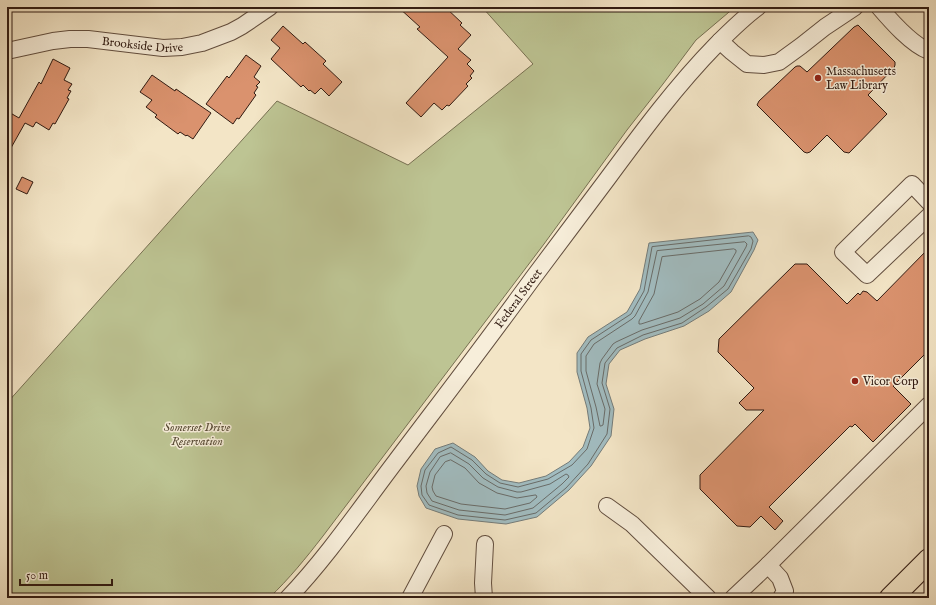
<svg xmlns="http://www.w3.org/2000/svg" width="936" height="605" font-family="'IM FELL English',serif">
<style>
.green{fill:#bdc493;stroke:#777052}
.water{fill:#a1bcc0;stroke:#747c7a}
.lines{fill:none;stroke-linecap:round;stroke-linejoin:round}
.shore{stroke:#696c69;stroke-width:1}
.building{fill:#da926e;stroke:#311b12}
.minor-casing{stroke:#624e3f;stroke-width:18}
.highway-casing{stroke:#311b12;stroke-width:24}
.minor{stroke:#f7eeda;stroke-width:16}
.highway{stroke:#f3e5c6;stroke-width:22}
.poi-dot{fill:#8f2418;stroke:#f7eeda;stroke-width:1.5}
.labels{text-anchor:middle;dominant-baseline:central;stroke-width:3;stroke-linejoin:round;paint-order:stroke}
.street-label{font-size:12px;fill:#311b12;stroke:#f7eeda}
.poi-label{font-size:12px;fill:#311b12;stroke:#f7eeda;text-anchor:start}
.park-label{font-size:12px;font-style:italic;fill:#5b4e39;stroke:#f7eeda}
</style>
<rect width="100%" height="100%" fill="#f3e5c6"/>
<filter id="stains"><feTurbulence type="fractalNoise" baseFrequency=".005" numOctaves="4"/><feColorMatrix values="0 0 0 0 .2 0 0 0 0 .09 0 0 0 0 .02 0 0 0 .5 -.17"/></filter>
<radialGradient id="worn" r=".72"><stop offset=".6" stop-color="#630" stop-opacity="0"/><stop offset="1" stop-color="#630" stop-opacity=".3"/></radialGradient>
<path class="green" d="M482,7H735L696,40L663,84L627,130L544,244L323,536C306,558 289,579 269,598H7V403L277,101L408,165L533,64Z"/>
<polygon class="water" points="753,232 758,240 754,250 731,292 709,311 684,326 645,339 620,350 609,364 606,384 614,409 611,436 591,466 569,490 537,517 506,524 458,519 426,508 419,496 417,486 421,469 435,449 453,443 475,457 488,471 502,480 519,483 546,476 569,462 583,447 590,428 587,408 577,372 577,353 588,337 627,312 640,289 649,243"/>
<g class="lines">
<g class="shore">
<polygon points="749,236 751,237 753,241 751,249 728,289 706,307 682,323 643,335 617,348 605,363 602,383 610,409 607,434 588,464 566,488 536,513 505,520 458,515 429,505 422,495 421,486 425,470 438,453 451,447 472,460 486,474 500,483 518,487 548,479 572,465 587,449 594,428 591,408 581,371 581,354 591,340 631,314 644,291 652,247"/>
<polygon points="745,242 747,244 746,247 724,286 703,304 680,318 642,330 616,342 613,344 602,359 600,363 597,384 605,409 603,425 601,426 600,426 596,407 586,371 586,356 594,344 632,319 635,316 648,292 657,251"/>
<polygon points="734,249 736,250 736,252 719,282 700,299 678,312 641,324 639,324 639,321 654,294 662,257"/>
<polygon points="451,453 469,464 483,478 498,487 517,492 521,492 550,484 566,474 568,475 569,477 562,484 533,508 505,515 459,510 432,501 427,493 426,486 430,472 440,457"/>
<polygon points="451,460 465,468 479,483 497,493 517,498 535,495 536,495 537,497 530,503 505,509 461,504 436,496 433,491 432,487 435,475 445,462"/>
</g>
</g>
<g class="building">
<polygon points="398,7 445,7 462,23 460,25 471,35 458,49 471,60 467,64 474,71 470,76 472,78 466,84 468,86 449,106 447,105 442,110 434,103 421,117 406,103 448,57 417,29 420,27"/>
<polygon points="858,25 895,62 895,65 894,68 868,95 887,114 849,153 844,152 827,135 810,152 807,153 804,152 757,105 759,101 795,67 797,66 800,66 807,72 854,27"/>
<polygon points="283,26 303,44 305,42 326,61 323,64 342,82 329,96 321,88 315,94 310,90 309,91 303,85 301,87 271,59 280,48 271,40"/>
<polygon points="246,55 261,66 254,77 260,82 256,86 258,87 254,93 256,95 239,119 237,118 233,124 206,104 227,76 229,78"/>
<polygon points="53,59 70,68 64,80 72,84 68,90 71,91 67,98 69,99 55,124 53,123 49,130 36,122 33,127 25,123 7,155 7,111 19,118 39,82 41,84"/>
<polygon points="152,75 175,91 176,89 211,113 193,139 187,135 186,136 180,132 178,134 155,117 157,115 146,107 152,100 140,92"/>
<polygon points="22,177 33,182 27,194 16,189"/>
<polygon points="929,248 929,350 893,386 911,404 873,442 855,424 852,427 850,426 769,507 783,521 775,530 761,516 750,527 737,526 700,489 700,475 764,410 746,410 739,403 754,388 718,352 719,339 795,264 807,264 847,304 858,293 860,295 863,291 867,292 877,301"/>
</g>
<g class="lines">
<defs>
<g id="minor">
<path d="M879,7C891,21 912,45 929,51"/>
<polyline points="720,41 732,52 747,64 764,65 779,62 801,46 825,27 855,7"/>
<path id="s1" d="M7,51L53,41L70,39H88L163,48L182,47L202,43L231,32L242,26L270,7"/>
<polyline points="929,202 912,184 843,252 867,275 929,216"/>
<polyline points="607,506 632,524 708,598"/>
<polyline points="768,565 780,578 785,591 781,598"/>
<path id="s2" d="M288,598C328,556 361,507 396,461C442,400 488,340 533,278C558,245 583,211 608,178C642,132 676,86 716,45C729,32 743,18 758,7"/>
<polyline points="410,598 444,534"/>
<polyline points="484,598 483,583 485,544"/>
<polyline points="733,598 768,565 929,405"/>
</g>
<polyline id="highway" points="891,598 929,560"/>
</defs>
<use href="#minor" class="minor-casing"/>
<use href="#highway" class="highway-casing"/>
<use href="#minor" class="minor"/>
<use href="#highway" class="highway"/>
</g>
<g class="poi-dot">
<circle cx="818" cy="78" r="4"/>
<circle cx="855" cy="381" r="4"/>
</g>
<g class="labels">
<g class="street-label">
<text stroke="none"><textPath href="#s1" startOffset="137">Brookside Drive</textPath></text>
<text stroke="none"><textPath href="#s2" startOffset="378">Federal Street</textPath></text>
</g>
<g class="poi-label">
<text x="826" y="71">Massachusetts<tspan x="826" dy="14">Law Library</tspan></text>
<text x="863" y="381">Vicor Corp</text>
</g>
<g class="park-label">
<text x="197" y="427">Somerset Drive<tspan x="197" dy="14">Reservation</tspan></text>
</g>
</g>
<rect width="936" height="605" fill="none" stroke="#f3e5c6" stroke-width="24"/>
<rect x="8" y="8" width="920" height="589" fill="none" stroke="#311b12" stroke-width="2"/>
<rect x="12" y="12" width="912" height="581" fill="none" stroke="#311b12"/>
<path d="M20 579v6h92v-6" fill="none" stroke="#311b12" stroke-width="2"/>
<text x="26" y="579" font-size="12" fill="#311b12" stroke="#f7eeda" stroke-width="3" paint-order="stroke">50 m</text>
<rect width="100%" height="100%" filter="url(#stains)"/>
<rect width="100%" height="100%" fill="url(#worn)"/>
</svg>
